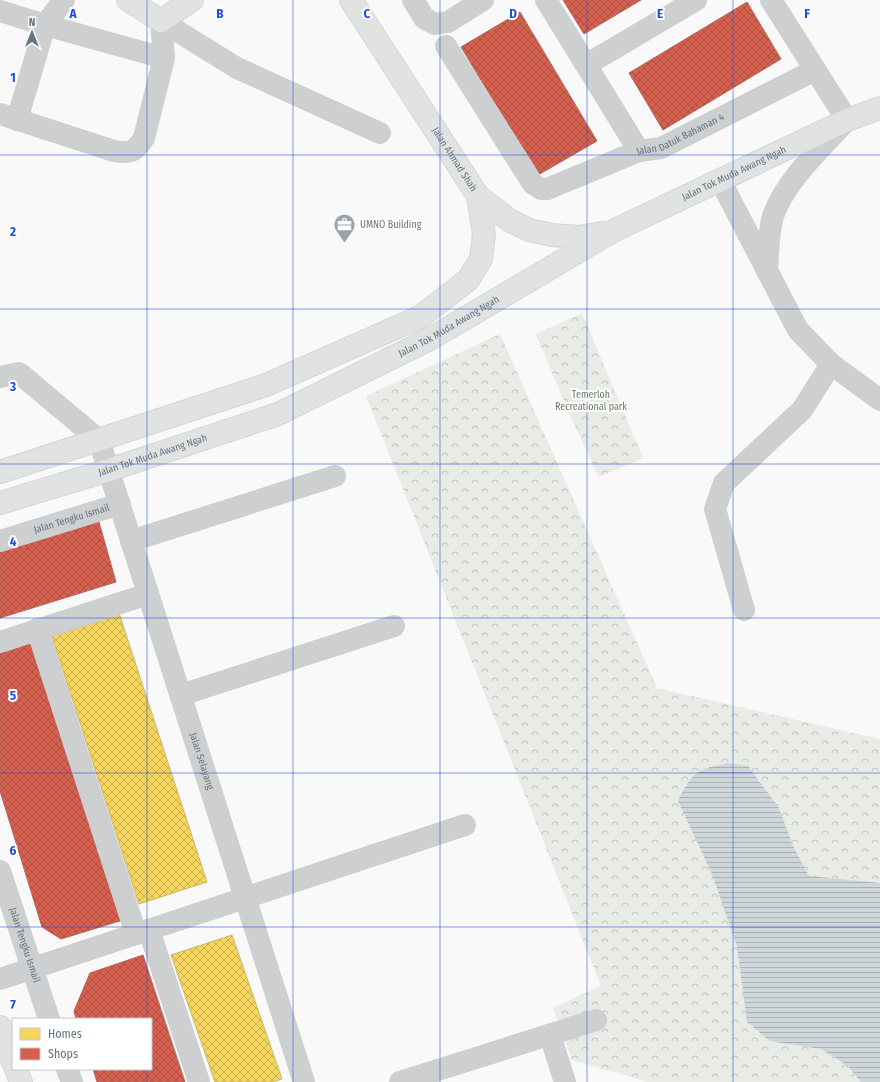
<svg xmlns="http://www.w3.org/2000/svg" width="880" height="1082" font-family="'Fira Sans Condensed',sans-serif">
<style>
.forest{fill:url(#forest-crowns)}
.water{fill:url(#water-rules)}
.homes{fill:url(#homes-cross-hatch);stroke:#cab868}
.shops{fill:url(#shops-cross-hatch);stroke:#b4675d}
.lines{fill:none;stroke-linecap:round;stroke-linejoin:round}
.major-casing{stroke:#d5d6d7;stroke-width:24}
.minor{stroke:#cecfd0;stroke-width:22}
.major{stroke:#e1e2e2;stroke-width:22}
.grid{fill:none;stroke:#1d4ed8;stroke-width:1;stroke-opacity:0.55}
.labels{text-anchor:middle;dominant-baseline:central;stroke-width:4;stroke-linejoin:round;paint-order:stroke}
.street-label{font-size:10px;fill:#657683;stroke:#fff}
.poi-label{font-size:10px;fill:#657683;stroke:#fff;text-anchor:start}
.park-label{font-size:10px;fill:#687a64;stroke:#fff}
.grid-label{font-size:13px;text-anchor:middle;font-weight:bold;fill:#1d4ed8;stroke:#fff;stroke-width:4;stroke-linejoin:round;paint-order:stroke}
</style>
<defs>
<pattern id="forest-crowns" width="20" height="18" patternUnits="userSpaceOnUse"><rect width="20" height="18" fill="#e8ebe6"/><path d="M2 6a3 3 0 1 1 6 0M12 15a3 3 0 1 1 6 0" fill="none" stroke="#c0c3c0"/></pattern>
<pattern id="water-rules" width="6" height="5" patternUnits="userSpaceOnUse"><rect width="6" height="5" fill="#ced6d9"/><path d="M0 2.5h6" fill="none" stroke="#abb2b5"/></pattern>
<pattern id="homes-cross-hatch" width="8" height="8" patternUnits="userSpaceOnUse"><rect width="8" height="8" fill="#f6d55c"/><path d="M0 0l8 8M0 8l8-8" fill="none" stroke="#cbb151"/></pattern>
<pattern id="shops-cross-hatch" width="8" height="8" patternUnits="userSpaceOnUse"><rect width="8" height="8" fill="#d6604d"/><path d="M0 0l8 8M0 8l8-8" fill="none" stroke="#a85144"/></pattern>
</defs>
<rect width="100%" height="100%" fill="#f9f9f9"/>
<g class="forest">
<polygon points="582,313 643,458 599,477 568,411 536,334"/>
<polygon points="500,334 657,688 880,739 880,1082 648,1082 572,1060 553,1008 601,986 366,396"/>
</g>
<path class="water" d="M730,763L748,766L779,808L793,846L809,876L880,883V1082H861L848,1066L821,1049L770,1041L747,1022L737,946L712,874L678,801C692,772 698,768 730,763Z"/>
<g class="homes">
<polygon points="119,613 207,882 139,904 51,634"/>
<polygon points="232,935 282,1079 273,1082 215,1082 171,955"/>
</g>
<g class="shops">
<polygon points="563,0 641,0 584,34"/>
<polygon points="747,2 781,59 663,130 629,73"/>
<polygon points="520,12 597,141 538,175 461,47"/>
<polygon points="99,522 116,582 0,618 0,552"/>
<polygon points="35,636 123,920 61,939 42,927 0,791 0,647"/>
<polygon points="143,955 185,1082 97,1082 93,1069 151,1069 151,1019 76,1019 74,1011 90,973"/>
</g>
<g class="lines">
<defs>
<g id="major">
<polyline points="128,0 161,21 192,0"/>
<path id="s5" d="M351,0L478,196L509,220L529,230L552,235L579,237L602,233"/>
<polyline points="0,472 266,385 420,317 468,280 481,259 484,234 478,196"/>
<path id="s6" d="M0,503L109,470L278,414L430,339L613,231L847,120L880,108"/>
<polyline points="0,1027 13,1062"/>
<polyline points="16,1069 21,1082"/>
</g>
</defs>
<use href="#major" class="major-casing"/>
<g class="minor">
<polyline points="413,0 424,18 435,24 448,22 483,0"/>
<polyline points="546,0 639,151"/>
<polyline points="0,11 45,25 64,0"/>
<polyline points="161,21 237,68 380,133"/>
<path id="s1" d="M446,46L533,184L541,189H547L639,151L661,148L815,70"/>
<polyline points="586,65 696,0"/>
<path d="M0,114L114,151C130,154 135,152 144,138L164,58L161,21"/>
<polyline points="17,120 45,25 164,58"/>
<polyline points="720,180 798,330 831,364 880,400"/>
<path d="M767,271C768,253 768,234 773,216C785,181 822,147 847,120L771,0"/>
<path id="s2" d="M0,377L19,373L99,440L304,1082"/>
<path id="s3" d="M0,541L120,504"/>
<polyline points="131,541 335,476"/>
<polyline points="744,610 715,509 724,483 802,410 831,364"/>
<polyline points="37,629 136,934"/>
<polyline points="0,642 148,594"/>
<polyline points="181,695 394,626"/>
<path id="s4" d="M0,871L49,1019"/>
<polyline points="149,930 199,1082"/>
<polyline points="0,979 465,825"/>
<polyline points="550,1035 565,1082"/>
<polyline points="67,1069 72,1082"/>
<polyline points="400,1082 596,1020"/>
</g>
<use href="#major" class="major"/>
</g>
<path class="grid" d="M147,0V1019M293,0V1082M440,0V1082M587,0V1082M733,0V1082M0,155H880M0,309H880M0,464H880M0,618H880M0,773H880M0,927H880M147,1069V1082"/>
<defs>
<symbol id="office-pin" viewBox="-11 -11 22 30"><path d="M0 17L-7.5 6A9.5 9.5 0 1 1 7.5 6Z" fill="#99a4ac" stroke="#fff"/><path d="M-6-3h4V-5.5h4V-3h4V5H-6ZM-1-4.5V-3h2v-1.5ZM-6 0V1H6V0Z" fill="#fff"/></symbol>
</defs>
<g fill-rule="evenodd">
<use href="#office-pin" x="332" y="212" width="25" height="34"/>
</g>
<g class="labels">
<g class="street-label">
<text stroke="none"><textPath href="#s1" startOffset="323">Jalan Datuk Bahaman 4</textPath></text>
<text stroke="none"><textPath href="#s5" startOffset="190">Jalan Ahmad Shah</textPath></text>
<text stroke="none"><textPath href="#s6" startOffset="808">Jalan Tok Muda Awang Ngah</textPath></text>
<text stroke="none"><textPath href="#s6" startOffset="484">Jalan Tok Muda Awang Ngah</textPath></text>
<text stroke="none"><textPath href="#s6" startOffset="160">Jalan Tok Muda Awang Ngah</textPath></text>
<text stroke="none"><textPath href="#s3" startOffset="75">Jalan Tengku Ismail</textPath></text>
<text stroke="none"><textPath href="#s2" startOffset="461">Jalan Selayang</textPath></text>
<text stroke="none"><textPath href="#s4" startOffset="78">Jalan Tengku Ismail</textPath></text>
</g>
<g class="poi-label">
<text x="360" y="225">UMNO Building</text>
</g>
<g class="park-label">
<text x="591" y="395">Temerloh<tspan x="591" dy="12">Recreational park</tspan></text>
</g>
</g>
<g class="grid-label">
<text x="73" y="18">A</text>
<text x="220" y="18">B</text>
<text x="367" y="18">C</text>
<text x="513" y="18">D</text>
<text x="660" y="18">E</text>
<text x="807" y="18">F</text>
<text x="13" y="82">1</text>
<text x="13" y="236">2</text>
<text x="13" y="391">3</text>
<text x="13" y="546">4</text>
<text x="13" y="700">5</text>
<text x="13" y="855">6</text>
<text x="13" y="1009">7</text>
</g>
<rect x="12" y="1018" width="140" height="52" fill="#ffffff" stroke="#c1c8cd"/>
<rect x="20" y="1028" width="20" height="12" fill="#f6d55c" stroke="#c1c8cd"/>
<text x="48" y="1038" font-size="12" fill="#657683">Homes</text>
<rect x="20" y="1048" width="20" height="12" fill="#d6604d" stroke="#c1c8cd"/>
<text x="48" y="1058" font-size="12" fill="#657683">Shops</text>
<g transform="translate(32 32)" stroke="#ffffff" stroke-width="3" paint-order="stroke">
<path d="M0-3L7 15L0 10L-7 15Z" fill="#657683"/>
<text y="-6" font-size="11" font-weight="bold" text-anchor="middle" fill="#657683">N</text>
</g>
</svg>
